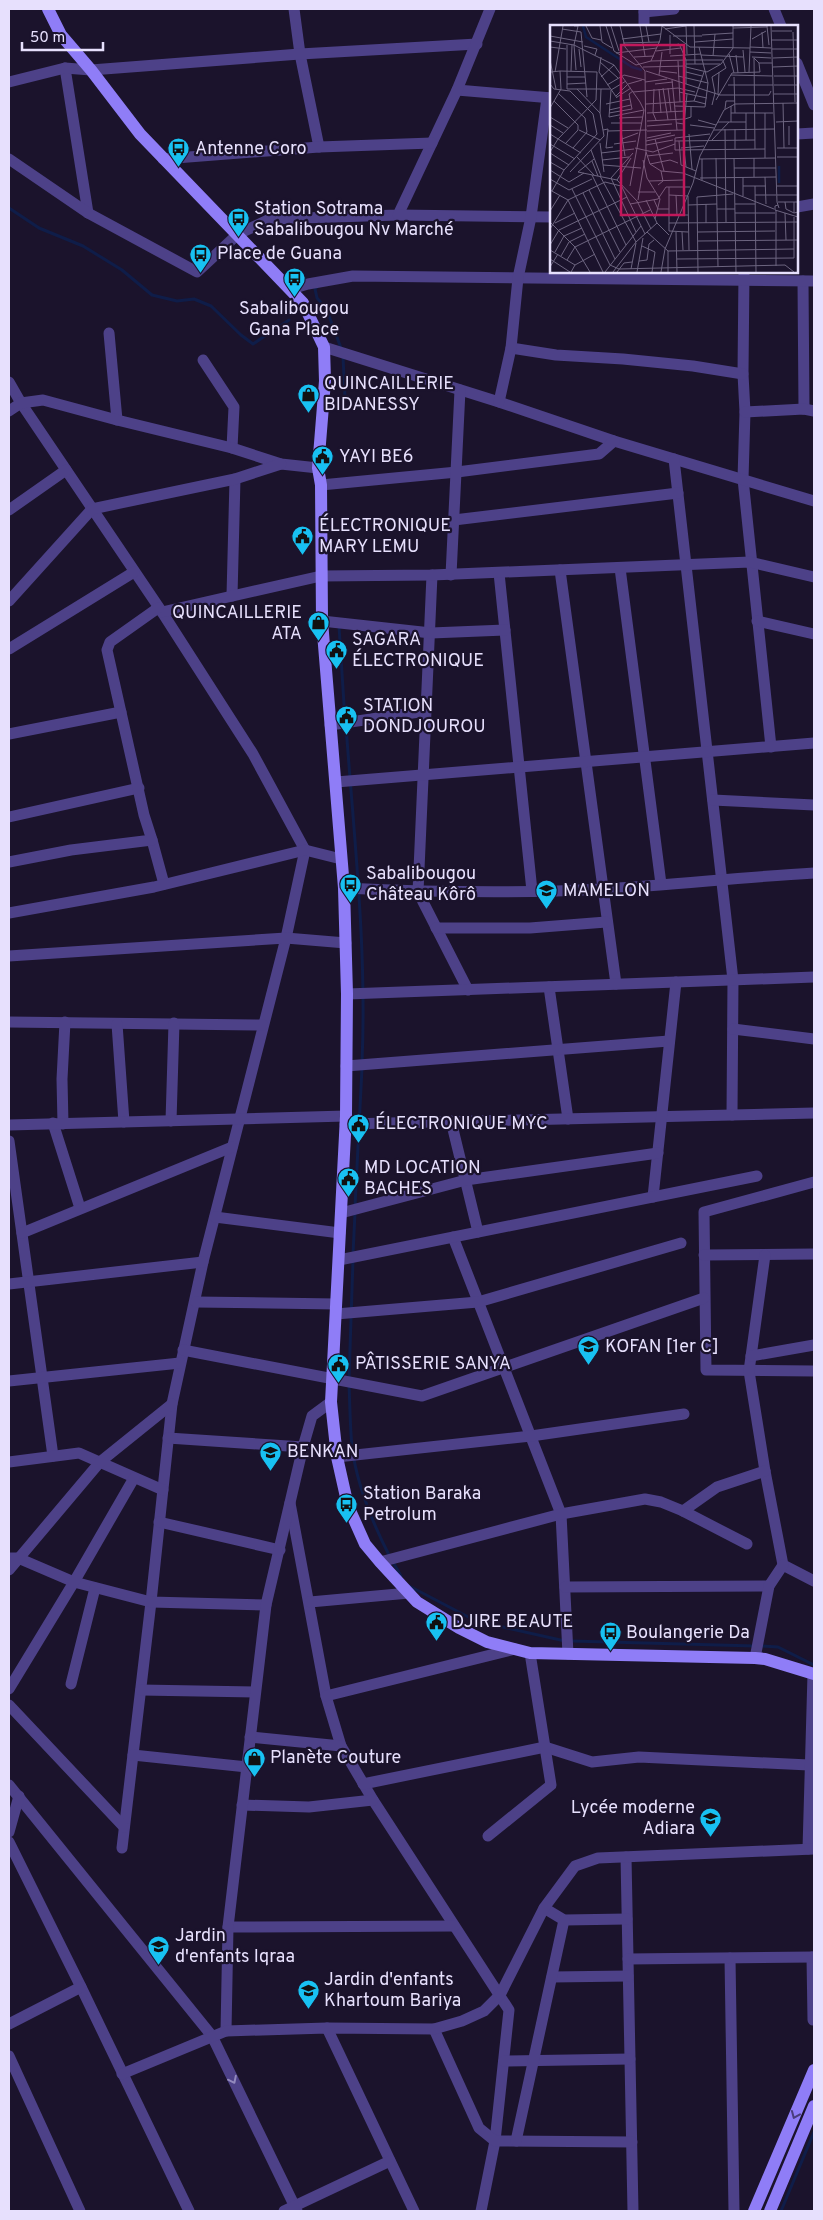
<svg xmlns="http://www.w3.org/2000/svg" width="823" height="2220" font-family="Overpass,sans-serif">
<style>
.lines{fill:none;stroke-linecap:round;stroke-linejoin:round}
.stream{stroke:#0f1d49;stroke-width:3}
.minor{stroke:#4d4188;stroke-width:11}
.secondary{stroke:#8f7df7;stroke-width:12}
.oneway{stroke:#9289bd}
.oneway2{stroke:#493d7d}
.labels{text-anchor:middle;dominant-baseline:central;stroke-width:4.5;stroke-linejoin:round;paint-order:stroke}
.poi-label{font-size:18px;fill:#e7e0fd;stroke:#1b132c;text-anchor:start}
.inset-river{fill:none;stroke:#0f1d49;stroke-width:2.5}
.inset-road{fill:none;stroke:#6d6580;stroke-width:1}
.view{fill:#c2185b;fill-opacity:0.15;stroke:#c2185b;stroke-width:2.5}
.inset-edge{fill:none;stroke:#e7e0fd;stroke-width:2.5}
</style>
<rect width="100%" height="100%" fill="#1b132c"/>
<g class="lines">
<g class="stream">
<polyline points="9,208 39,228 83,246 122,270 152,295 177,301 194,299 211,306 241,335 253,344 289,320"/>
<polyline points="317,287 315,289 317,298 326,308 341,348"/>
<polyline points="343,357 345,397"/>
<polyline points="339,626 345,720"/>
<path d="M346,726C354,837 367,950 362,1062"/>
<polyline points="355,1206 362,1068"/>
<polyline points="353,1254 355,1213"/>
<polyline points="349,1379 353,1260"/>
<path d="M349,1385C350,1406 350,1427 352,1447C357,1486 372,1522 390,1557"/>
<polyline points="393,1562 401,1576"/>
<polyline points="409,1586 476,1621 565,1641"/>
<polyline points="571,1641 755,1646"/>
<polyline points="761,1646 778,1647 814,1665"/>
<polyline points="781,2211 814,2132"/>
</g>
<g class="minor">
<polyline points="294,9 300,54 319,147"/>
<polyline points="774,9 781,26"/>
<polyline points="644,12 674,9"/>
<polyline points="644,26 644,9"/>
<polyline points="797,63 814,105"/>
<polyline points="65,68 88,213"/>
<polyline points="9,82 65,68 91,70 300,54 477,44"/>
<polyline points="457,90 552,98"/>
<polyline points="797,134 814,133"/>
<polyline points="9,159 88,213 197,272 238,234 270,219 398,215 457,90 490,9"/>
<polyline points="163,159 319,147 432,143"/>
<polyline points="797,207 814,204"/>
<polyline points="398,215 552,217"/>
<polyline points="744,271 743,374 745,412 743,479 771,747"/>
<polyline points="803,281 804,409"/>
<polyline points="291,289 308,284 353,276 814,281"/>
<polyline points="109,333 117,420"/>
<polyline points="324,347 499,402 614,441 814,501"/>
<polyline points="511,348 556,355 623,359 693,366 743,374"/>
<polyline points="203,360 234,407 232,448"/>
<polyline points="9,382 21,403 162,612 253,754 305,850 286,938 203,1262 172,1404 151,1602 122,1848"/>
<polyline points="499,402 511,348 518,278 531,217 547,98"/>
<polyline points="9,411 21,403 43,400 117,420 232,448 281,464 318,468"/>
<polyline points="745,412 804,409 814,411"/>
<polyline points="674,459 733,980 732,1115"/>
<polyline points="321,485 457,472 599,454 614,441"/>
<polyline points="9,510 66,470"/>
<polyline points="454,520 678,493"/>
<polyline points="620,568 661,884"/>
<polyline points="560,570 616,984"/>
<polyline points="499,573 532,891"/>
<polyline points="432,575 418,892 468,990"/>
<polyline points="451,575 460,390"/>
<polyline points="232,596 235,479"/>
<polyline points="9,601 92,509 235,479 281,464"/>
<polyline points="162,612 321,576 432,575 750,562 814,577"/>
<polyline points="322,621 431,633 505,630"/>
<polyline points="757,621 814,634"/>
<polyline points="9,649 134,572"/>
<polyline points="330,725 426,711"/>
<polyline points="9,734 121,712"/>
<polyline points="336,782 814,743"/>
<polyline points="713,800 814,805"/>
<polyline points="9,817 139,788"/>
<polyline points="152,840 164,884"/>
<polyline points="9,862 71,850 152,840 144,815 107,650 110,642 158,608"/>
<path d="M344,888C429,892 516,894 602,889C673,885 743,877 814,873"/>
<polyline points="9,913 154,887 305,850 341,859"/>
<polyline points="436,928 530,928 606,922"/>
<polyline points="9,956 286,938 346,943"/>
<polyline points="549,987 568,1119"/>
<polyline points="347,994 814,977"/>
<polyline points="9,1022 263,1025"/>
<polyline points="117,1024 124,1122"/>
<polyline points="733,1029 814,1039"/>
<polyline points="346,1066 669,1041"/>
<polyline points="171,1121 174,1023"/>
<polyline points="451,1121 478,1232"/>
<polyline points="53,1123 80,1208"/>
<polyline points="63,1124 62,1079 65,1022"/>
<polyline points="345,1124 814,1113"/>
<polyline points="9,1125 346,1116"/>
<polyline points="9,1141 53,1456"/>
<polyline points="814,1182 704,1212 706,1370 814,1371"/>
<polyline points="653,1197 676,982"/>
<polyline points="341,1213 466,1180 658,1153"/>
<polyline points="215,1217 340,1233"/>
<polyline points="22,1233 232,1147"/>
<polyline points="453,1237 561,1514 568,1654"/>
<polyline points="704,1255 814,1254"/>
<polyline points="765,1255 749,1371 765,1471 783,1565 814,1581"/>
<polyline points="339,1260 757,1176"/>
<polyline points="9,1284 203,1262"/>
<polyline points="196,1302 336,1304"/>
<polyline points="336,1314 478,1302 681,1243"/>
<polyline points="183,1350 422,1396 704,1298"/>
<polyline points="751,1356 814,1345"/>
<polyline points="9,1381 180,1363"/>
<polyline points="168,1438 303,1447"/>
<polyline points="337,1457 531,1436 684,1414"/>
<polyline points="9,1462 79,1453 163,1490"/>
<polyline points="290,1503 326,1696 341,1746 373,1800 509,2010 495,2141 481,2211"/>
<polyline points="683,1511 717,1487 765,1471"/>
<polyline points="159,1522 280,1550"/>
<polyline points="9,1558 18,1558 74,1582 151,1602 266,1605"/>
<polyline points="380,1562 561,1514 645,1499 661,1502 683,1511 747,1544"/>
<polyline points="9,1570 100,1462 172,1404"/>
<polyline points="565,1587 769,1586"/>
<polyline points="310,1602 409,1593"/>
<polyline points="755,1658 769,1586 783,1565"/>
<polyline points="71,1684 95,1588"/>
<polyline points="9,1689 74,1582 134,1478"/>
<polyline points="141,1690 255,1692"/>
<polyline points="326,1696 515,1649"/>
<polyline points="9,1705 124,1827"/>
<polyline points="250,1737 341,1746"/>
<polyline points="133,1755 247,1767"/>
<polyline points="363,1784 545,1747 592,1762 639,1757 809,1765"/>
<polyline points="9,1785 212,2036 297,2211"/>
<polyline points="242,1805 309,1807 373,1800"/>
<polyline points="9,1832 19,1796"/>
<polyline points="488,1836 551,1785 530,1653"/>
<polyline points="9,1842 81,1987 189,2211"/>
<polyline points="808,1849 813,1674"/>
<polyline points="626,1857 633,2211"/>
<polyline points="544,1908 564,1920 627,1919"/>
<polyline points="228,1927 454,1926"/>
<polyline points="812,1957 813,2020"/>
<polyline points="730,1958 734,2211"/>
<polyline points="628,1959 814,1957"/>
<polyline points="552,1977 628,1976"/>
<polyline points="9,2024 81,1987"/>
<polyline points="327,2028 414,2211"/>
<polyline points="434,2029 479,2128 495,2141 632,2142"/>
<polyline points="226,2031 228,1927 266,1605 303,1447 312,1416 331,1402"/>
<polyline points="9,2056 80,2211"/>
<polyline points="504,2061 630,2059"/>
<polyline points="122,2074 226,2031 327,2028 434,2029 462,2021 484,2011 500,1995 544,1908 575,1866 598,1858 814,1849"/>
<polyline points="516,2141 564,1920"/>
<polyline points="284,2211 390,2161"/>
</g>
<g class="secondary">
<polyline points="48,9 61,35 91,70 140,134 303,303 324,347 325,381 318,468 321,485 322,621 344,888 347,994 346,1116 331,1402 337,1457 348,1506 365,1544 380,1562 417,1602 459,1628 487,1642 530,1653 755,1658 765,1659 814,1674"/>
<polyline points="754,2211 814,2070"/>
<polyline points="770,2211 814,2106"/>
</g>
</g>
<defs><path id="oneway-chevron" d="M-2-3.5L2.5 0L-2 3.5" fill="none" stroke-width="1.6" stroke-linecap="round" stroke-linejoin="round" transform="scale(1.25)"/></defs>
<use class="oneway" href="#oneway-chevron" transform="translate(233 2080) rotate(64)"/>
<use class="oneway2" href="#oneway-chevron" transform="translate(795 2115) rotate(113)"/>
<defs>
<symbol id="bus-pin" viewBox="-11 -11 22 30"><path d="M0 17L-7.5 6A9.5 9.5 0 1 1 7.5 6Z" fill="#18c1f2" stroke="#1b132c"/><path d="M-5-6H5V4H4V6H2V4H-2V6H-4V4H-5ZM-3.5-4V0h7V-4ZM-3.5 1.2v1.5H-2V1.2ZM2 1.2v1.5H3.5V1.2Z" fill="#111"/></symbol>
<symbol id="shop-pin" viewBox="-11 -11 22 30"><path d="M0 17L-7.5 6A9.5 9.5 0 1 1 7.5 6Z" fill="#18c1f2" stroke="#1b132c"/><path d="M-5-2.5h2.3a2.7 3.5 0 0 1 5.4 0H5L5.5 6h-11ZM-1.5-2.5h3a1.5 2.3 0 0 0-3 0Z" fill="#111"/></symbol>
<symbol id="civic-pin" viewBox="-11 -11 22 30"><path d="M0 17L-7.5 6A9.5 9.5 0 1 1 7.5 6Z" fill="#18c1f2" stroke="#1b132c"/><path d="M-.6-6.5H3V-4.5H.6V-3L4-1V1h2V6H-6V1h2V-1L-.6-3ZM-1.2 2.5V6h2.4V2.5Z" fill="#111"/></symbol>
<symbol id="school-pin" viewBox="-11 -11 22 30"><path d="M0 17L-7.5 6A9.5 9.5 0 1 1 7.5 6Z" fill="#18c1f2" stroke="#1b132c"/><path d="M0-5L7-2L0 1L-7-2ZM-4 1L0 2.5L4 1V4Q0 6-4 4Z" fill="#111"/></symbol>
</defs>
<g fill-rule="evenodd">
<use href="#bus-pin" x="166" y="136" width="25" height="34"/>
<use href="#bus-pin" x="226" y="206" width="25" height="34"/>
<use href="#bus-pin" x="188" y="242" width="25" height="34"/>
<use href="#bus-pin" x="282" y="266" width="25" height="34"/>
<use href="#shop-pin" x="296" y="382" width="25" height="34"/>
<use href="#civic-pin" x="310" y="444" width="25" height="34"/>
<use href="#civic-pin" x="290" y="524" width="25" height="34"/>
<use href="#shop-pin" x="306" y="610" width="25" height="34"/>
<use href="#civic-pin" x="324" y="638" width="25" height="34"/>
<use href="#civic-pin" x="334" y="704" width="25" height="34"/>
<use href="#bus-pin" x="338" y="872" width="25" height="34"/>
<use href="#school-pin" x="534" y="878" width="25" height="34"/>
<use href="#civic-pin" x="346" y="1112" width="25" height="34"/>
<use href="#civic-pin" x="336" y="1166" width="25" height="34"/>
<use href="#school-pin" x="576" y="1334" width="25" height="34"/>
<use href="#civic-pin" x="326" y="1352" width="25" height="34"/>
<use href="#school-pin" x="258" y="1440" width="25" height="34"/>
<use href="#bus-pin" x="334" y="1492" width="25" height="34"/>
<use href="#civic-pin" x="424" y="1610" width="25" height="34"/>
<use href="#bus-pin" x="598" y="1620" width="25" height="34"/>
<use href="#shop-pin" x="242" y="1746" width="25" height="34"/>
<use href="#school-pin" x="698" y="1806" width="25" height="34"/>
<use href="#school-pin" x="146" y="1934" width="25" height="34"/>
<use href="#school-pin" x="296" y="1978" width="25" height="34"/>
</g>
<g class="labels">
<g class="poi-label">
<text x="195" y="149">Antenne Coro</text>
<text x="254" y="209">Station Sotrama<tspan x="254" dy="21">Sabalibougou Nv Marché</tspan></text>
<text x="217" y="254">Place de Guana</text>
<text x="294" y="309" text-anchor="middle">Sabalibougou<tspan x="294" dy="21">Gana Place</tspan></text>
<text x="324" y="384">QUINCAILLERIE<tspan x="324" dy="21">BIDANESSY</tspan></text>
<text x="339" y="457">YAYI BE6</text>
<text x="319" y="526">ÉLECTRONIQUE<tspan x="319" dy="21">MARY LEMU</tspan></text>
<text x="302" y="613" text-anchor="end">QUINCAILLERIE<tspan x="302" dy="21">ATA</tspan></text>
<text x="352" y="640">SAGARA<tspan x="352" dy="21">ÉLECTRONIQUE</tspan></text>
<text x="363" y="706">STATION<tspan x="363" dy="21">DONDJOUROU</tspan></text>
<text x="366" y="874">Sabalibougou<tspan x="366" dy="21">Château Kôrô</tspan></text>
<text x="563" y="891">MAMELON</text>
<text x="375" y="1124">ÉLECTRONIQUE MYC</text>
<text x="364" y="1168">MD LOCATION<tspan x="364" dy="21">BACHES</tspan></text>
<text x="605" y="1347">KOFAN [1er C]</text>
<text x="355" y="1364">PÂTISSERIE SANYA</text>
<text x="287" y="1452">BENKAN</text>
<text x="363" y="1494">Station Baraka<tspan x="363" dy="21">Petrolum</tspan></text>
<text x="452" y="1622">DJIRE BEAUTE</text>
<text x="626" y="1633">Boulangerie Da</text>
<text x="270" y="1758">Planète Couture</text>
<text x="695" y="1808" text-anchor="end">Lycée moderne<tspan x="695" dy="21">Adiara</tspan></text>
<text x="175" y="1936">Jardin<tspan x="175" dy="21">d'enfants Iqraa</tspan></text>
<text x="324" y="1980">Jardin d'enfants<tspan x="324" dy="21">Khartoum Bariya</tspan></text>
</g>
</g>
<g transform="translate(550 25)">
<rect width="248" height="248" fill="#1b132c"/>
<path class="inset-river" d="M33,1L36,12L82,42L92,45M229,141V158"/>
<path class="inset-road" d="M24,1H28L24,20L26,45M36,1L42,13L51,15M50,1L52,17L62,23M56,1L64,26L86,40L101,36L110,15L112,1M61,1L69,26M70,1L75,22L95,46L96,127L100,139L111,146L133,148L224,184M90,1L95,31M96,1L99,17M112,1L140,22L200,23M136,1L137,29M144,1L145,39M217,1L219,20M221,1L227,177L229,183M183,3L217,2M12,4L31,7L37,72M115,4L136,1M222,6H242M212,7L213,23M243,7L245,77M152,10L183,8M0,11L33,17M123,11H152M72,14L111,9M202,14L216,6M222,15H248M0,16L24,20L64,40L90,77L94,85L80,161M145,17L183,14M73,18L110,17M17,20V64H60M34,21L47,24L45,30M0,22L16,24M200,22L221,23M29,24L31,42M222,24H248M193,25L195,47M106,26L131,23L129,19L120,21M200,27L221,28M66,28L107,23M120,29V10M179,29L184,48M151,30L193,32M186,30L188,48M120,31L151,29M163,31L165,9M51,32L49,47L67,73M84,32L104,31M202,32L221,33M204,33L205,124M204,33L209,38H222M223,33L248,32M0,35L6,64M101,36L136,35L131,23M128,36L130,77M50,37L68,53M136,39H170M93,42L136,41M136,42L157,47L171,39L183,23V1M223,42L248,41M10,46L47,47M21,46L22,20M96,46L170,70H219L221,66M110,46L127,48M5,47L13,1M136,47L152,51M199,47L201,1M109,50L112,27M181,50L222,51M128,51L158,58M224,51H248M17,52H35M51,52L64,40M184,52L185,88M122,55L127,105M76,56L61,65L59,92L94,85M95,57L117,54M0,59L4,64L20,66L43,89L47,109L14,145L2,166M17,59L36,58M105,59L123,57M136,59V35H173M57,60L74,50L95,55M178,60H223M224,60H248M113,63L118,95M118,63L121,87M104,64L103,88L106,95M109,64L111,88M83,67L128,63L145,67M129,67L157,73M9,69L35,93L37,107L23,123M168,69L169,47M224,69H248M66,71L78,59L92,55M67,72L81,63M166,75L182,48L210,47L209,38M4,76L28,100V105L15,119M144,76L154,47M233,78L234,123M56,79L80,74M96,79L144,76L156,79M162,80L165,68L162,52L176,43L173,36M125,81L155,82L158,58L149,22M181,81V97M0,83L11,64L10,46L1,47M175,84L176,76H185M59,85L81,80M50,88L51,64M59,88L82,84L79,69L83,66M97,88L135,86M181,88H223M196,88V115M215,88V133M0,92L18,103M69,93L93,92M135,94L141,92V82M148,95L166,100M97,96L135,94M168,97H196M226,97L248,96M61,98H91M127,98L134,99L137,69M0,100L13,108M140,100L164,103M97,101L122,99M239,101V120M175,104L176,197M29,105L50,115M53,105L58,104L56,123L63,122M164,105L225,104M58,106L97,105M71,106L75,131M97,106L133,105M0,109L31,128M139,109L142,144M160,109L125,113V125L215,124M97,113L121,108M72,114L88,108M105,114L114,146M162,115L179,97M96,116L125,110M125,116L205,115M129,116L131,140L146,146M50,118L54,147M0,119L25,134M64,119L86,116M96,120L123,115M85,123L103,127L125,119M131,123L154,121M227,123H248M185,124V104M41,125L51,151M134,125L136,142M0,127L8,114L46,75L47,47M0,128L19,140M51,128L84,124M97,131L123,128M27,132L44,150M227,132H248M166,133L168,242M184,133L186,247M204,133V152M149,134L226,133M52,135L79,132M93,135L97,153L110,174L105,194M42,136L48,151M0,137L14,145M100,139L120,135L128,138M53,140L91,143M184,143H226M0,145L19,157L34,148M20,147L54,111L50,88L27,64M28,147L67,155L81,133M28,147L44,134M42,150L76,220M50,151L86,217M215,152L216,179M61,153L86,207M61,153L83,128M150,153L226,152M0,154L19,165L42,154M67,155L87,176L101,204M152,155V134M99,156L133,155M71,160L95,209M108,160L113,156L111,146M193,161H216M205,161L206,247M227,161H248M119,162V206L138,207M22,164L60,240L69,244L235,240L244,247M0,165L18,175L53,247M39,165L70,227M88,167H105M33,168L65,234M119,170L138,171L139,225M126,170L127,190M205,170H226M227,170H248M193,171V152M88,175L96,127M96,175L107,198L119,210M104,175L108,184H119M228,177H248M235,177L236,184L244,188M244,177V188L248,187M80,179L108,174L116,162H140M156,179V198M185,179H205M138,180L167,179M228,180L225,181V185L248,192M167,184H185M226,185V241M0,186L10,170M185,188H225M235,188L236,215M111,190H138M0,197L25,222L40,247M5,198L25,188M119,198L248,197M0,204L18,175L55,157L71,161M97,207L118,226L244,224M126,207L127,247M132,207L133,225M148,207L225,206M148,216L248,215M0,220L9,205L77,172M92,221L105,227L102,247M0,225L25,240M5,227L14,211L32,203M11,231L19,217L35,209M0,234L20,247M127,234L244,233V192M17,235L25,222L100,185M89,236L97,235L99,219L104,215M0,242L8,229M81,244L86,218M21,247L25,240L45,229M55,247L91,201M63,247L86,217L107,198M67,247L74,238L82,237M87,247L93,213M111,247L115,224L143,158L150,131L174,85L185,79L248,78M118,247V226M148,247L147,172L183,169"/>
<path class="view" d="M71,20H134V190H71Z"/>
<rect width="248" height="248" class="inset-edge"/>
</g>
<rect width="823" height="2220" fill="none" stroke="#e7e0fd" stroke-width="20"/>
<path d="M22 42v8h81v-8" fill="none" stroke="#e7e0fd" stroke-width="2.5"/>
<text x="30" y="42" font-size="15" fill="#e7e0fd" stroke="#1b132c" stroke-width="4" paint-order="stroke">50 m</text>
</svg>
